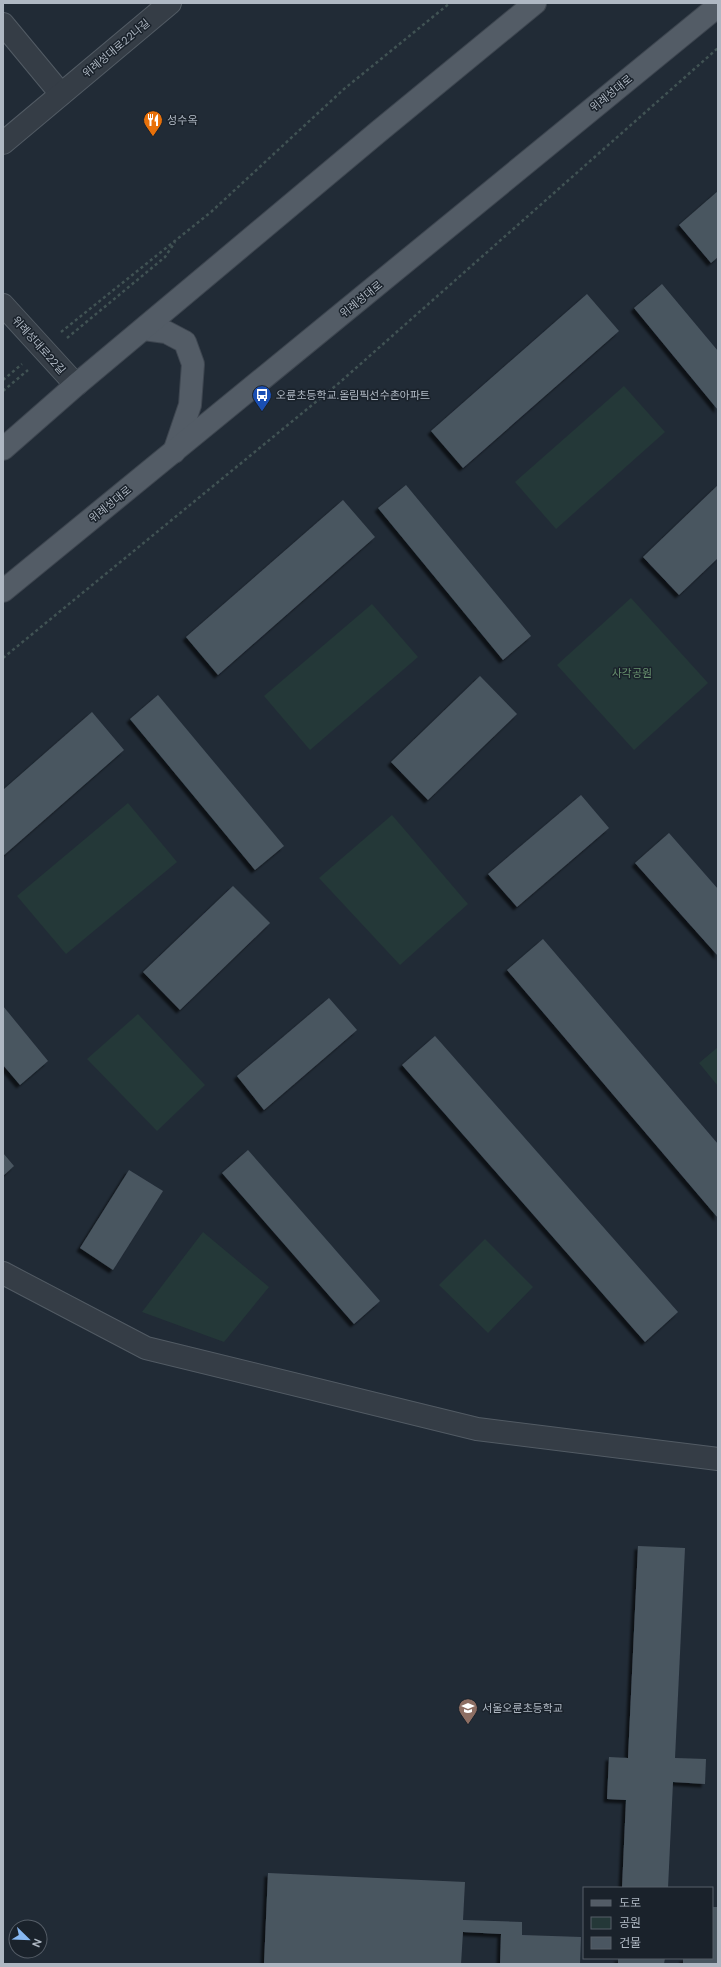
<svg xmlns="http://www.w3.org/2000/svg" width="721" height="1967" font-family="'DM Sans','Noto Sans KR',sans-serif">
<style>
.green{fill:#243838}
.building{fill:#4a5661;filter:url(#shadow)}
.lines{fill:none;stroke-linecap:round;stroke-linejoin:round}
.minor-casing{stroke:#525b64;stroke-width:24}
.tertiary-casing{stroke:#525b64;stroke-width:24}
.primary-casing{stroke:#3e4650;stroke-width:24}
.path{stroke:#415354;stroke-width:2.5;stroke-dasharray:3 3;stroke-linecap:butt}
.minor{stroke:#353d46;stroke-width:22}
.tertiary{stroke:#353d46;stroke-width:22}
.primary{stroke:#535c66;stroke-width:22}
.labels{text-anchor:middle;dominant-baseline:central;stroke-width:3;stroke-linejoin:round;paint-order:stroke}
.street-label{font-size:11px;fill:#afb8c3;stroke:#1a222b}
.poi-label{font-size:11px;fill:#afb8c3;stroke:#1a222b;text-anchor:start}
.park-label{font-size:11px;fill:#68926f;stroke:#1a222b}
</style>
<defs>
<filter id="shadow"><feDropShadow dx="-3.5" dy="3.5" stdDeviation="1" flood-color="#0009"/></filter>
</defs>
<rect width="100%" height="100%" fill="#212b36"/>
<g class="green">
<polygon points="624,386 665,432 556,529 515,482"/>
<polygon points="631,598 708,683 634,750 557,665"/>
<polygon points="372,604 418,657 310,750 264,696"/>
<polygon points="128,803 177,862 66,954 17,896"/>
<polygon points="392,815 468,904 400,965 319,878"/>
<polygon points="138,1014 205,1085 157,1131 87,1059"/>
<polygon points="718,1047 718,1086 699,1063"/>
<polygon points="203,1232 269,1287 224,1342 142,1312"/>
<polygon points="485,1239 533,1287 488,1333 439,1285"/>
</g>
<g class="building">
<polygon points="718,191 718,257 711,263 679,225"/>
<polygon points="662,284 718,351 718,410 634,308"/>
<polygon points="587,294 619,331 463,468 431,431"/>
<polygon points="406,485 531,636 503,660 378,508"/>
<polygon points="718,485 718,558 679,595 643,557"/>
<polygon points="343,500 375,537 218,675 186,637"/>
<polygon points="480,676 517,714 428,800 391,762"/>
<polygon points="158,695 284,846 255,870 130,719"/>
<polygon points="92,712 124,750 3,856 3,790"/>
<polygon points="581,795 609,828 517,907 488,874"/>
<polygon points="669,833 718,889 718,956 635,863"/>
<polygon points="233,886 270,923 180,1010 143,972"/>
<polygon points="543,939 718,1144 718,1218 507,970"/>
<polygon points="329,998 357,1030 264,1110 237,1076"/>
<polygon points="3,1006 48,1061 20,1085 3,1065"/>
<polygon points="435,1036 678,1312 645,1342 402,1065"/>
<polygon points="248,1150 380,1301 354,1324 222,1173"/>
<polygon points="3,1153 14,1166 3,1176"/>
<polygon points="129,1170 163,1191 113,1270 80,1248"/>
<polygon points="638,1546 685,1548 675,1758 706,1759 705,1784 673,1782 668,1888 622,1888 626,1800 607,1799 609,1757 628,1758"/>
<polygon points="268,1873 465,1882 463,1920 522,1922 522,1935 581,1937 580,1964 500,1964 501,1934 463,1932 461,1964 264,1964"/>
<polygon points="712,1907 718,1907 718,1964 683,1964 683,1958 712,1958"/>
<polygon points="618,1958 665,1958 664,1964 618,1964"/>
</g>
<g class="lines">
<defs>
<g id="minor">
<polyline points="3,24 61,94"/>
<polyline points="3,143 170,3"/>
<polyline points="3,1273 146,1348 477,1429 718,1459"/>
</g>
<polyline id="tertiary" points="3,305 76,385"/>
<g id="primary">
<polyline points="144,329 166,332 185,342 193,364 190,405 174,452"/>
<polyline points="3,449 76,385 378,132 535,3"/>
<polyline points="3,591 718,6"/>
</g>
</defs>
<use href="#minor" class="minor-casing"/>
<use href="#tertiary" class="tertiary-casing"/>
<use href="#primary" class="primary-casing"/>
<g class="path">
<polyline points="61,332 211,212 344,89 450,3"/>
<polyline points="67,338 165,257 175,242"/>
<polyline points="3,380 22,364"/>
<polyline points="3,391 28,370"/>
<polyline points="3,658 339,383 718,48"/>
</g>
<use href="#minor" class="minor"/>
<use href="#tertiary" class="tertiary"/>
<use href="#primary" class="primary"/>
</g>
<defs>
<symbol id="restaurant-pin" viewBox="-11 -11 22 30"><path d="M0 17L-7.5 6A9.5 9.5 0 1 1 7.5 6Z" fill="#e8710a" stroke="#1a222b"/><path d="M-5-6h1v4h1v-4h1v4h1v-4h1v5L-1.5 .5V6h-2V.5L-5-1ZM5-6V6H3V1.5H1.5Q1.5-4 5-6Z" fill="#fff"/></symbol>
<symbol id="bus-pin" viewBox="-11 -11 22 30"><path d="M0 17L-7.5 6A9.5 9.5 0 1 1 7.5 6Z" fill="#1a4fb4" stroke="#1a222b"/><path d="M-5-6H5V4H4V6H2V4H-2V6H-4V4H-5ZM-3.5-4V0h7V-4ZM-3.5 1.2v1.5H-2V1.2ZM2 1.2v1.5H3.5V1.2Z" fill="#fff"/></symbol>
<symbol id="school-pin" viewBox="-11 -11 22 30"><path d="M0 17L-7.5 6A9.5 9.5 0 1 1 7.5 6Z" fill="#8d6e63" stroke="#1a222b"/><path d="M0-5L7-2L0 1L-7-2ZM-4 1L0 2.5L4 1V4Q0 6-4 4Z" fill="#fff"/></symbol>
</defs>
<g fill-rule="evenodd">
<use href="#restaurant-pin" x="142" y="109" width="22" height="30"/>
<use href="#bus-pin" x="251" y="384" width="22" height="30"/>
<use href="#school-pin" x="457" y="1697" width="22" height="30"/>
</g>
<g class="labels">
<g class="street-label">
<text transform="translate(116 48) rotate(-40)">위례성대로22나길</text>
<text transform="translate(611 93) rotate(-39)">위례성대로</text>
<text transform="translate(361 299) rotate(-39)">위례성대로</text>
<text transform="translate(39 345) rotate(48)">위례성대로22길</text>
<text transform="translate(110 504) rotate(-39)">위례성대로</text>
</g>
<g class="poi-label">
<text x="167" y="120">성수옥</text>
<text x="276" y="395">오륜초등학교.올림픽선수촌아파트</text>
<text x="482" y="1708">서울오륜초등학교</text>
</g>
<g class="park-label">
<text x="632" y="673">사각공원</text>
</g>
</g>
<rect width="721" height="1967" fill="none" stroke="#afb8c3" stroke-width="8"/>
<rect x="583" y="1887" width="130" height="72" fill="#1a222b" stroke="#565e68"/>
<rect x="591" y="1900" width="20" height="6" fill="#535c66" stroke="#565e68"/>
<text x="619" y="1907" font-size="12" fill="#afb8c3">도로</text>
<rect x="591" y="1917" width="20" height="12" fill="#243838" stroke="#565e68"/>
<text x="619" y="1927" font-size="12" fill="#afb8c3">공원</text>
<rect x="591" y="1937" width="20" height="12" fill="#4a5661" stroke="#565e68"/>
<text x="619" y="1947" font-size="12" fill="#afb8c3">건물</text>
<g transform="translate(28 1939) rotate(113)"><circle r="19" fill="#1a222b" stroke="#565e68"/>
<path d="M0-3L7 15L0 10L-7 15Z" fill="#87b7f0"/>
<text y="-6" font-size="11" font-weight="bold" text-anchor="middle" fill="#afb8c3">N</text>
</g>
</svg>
